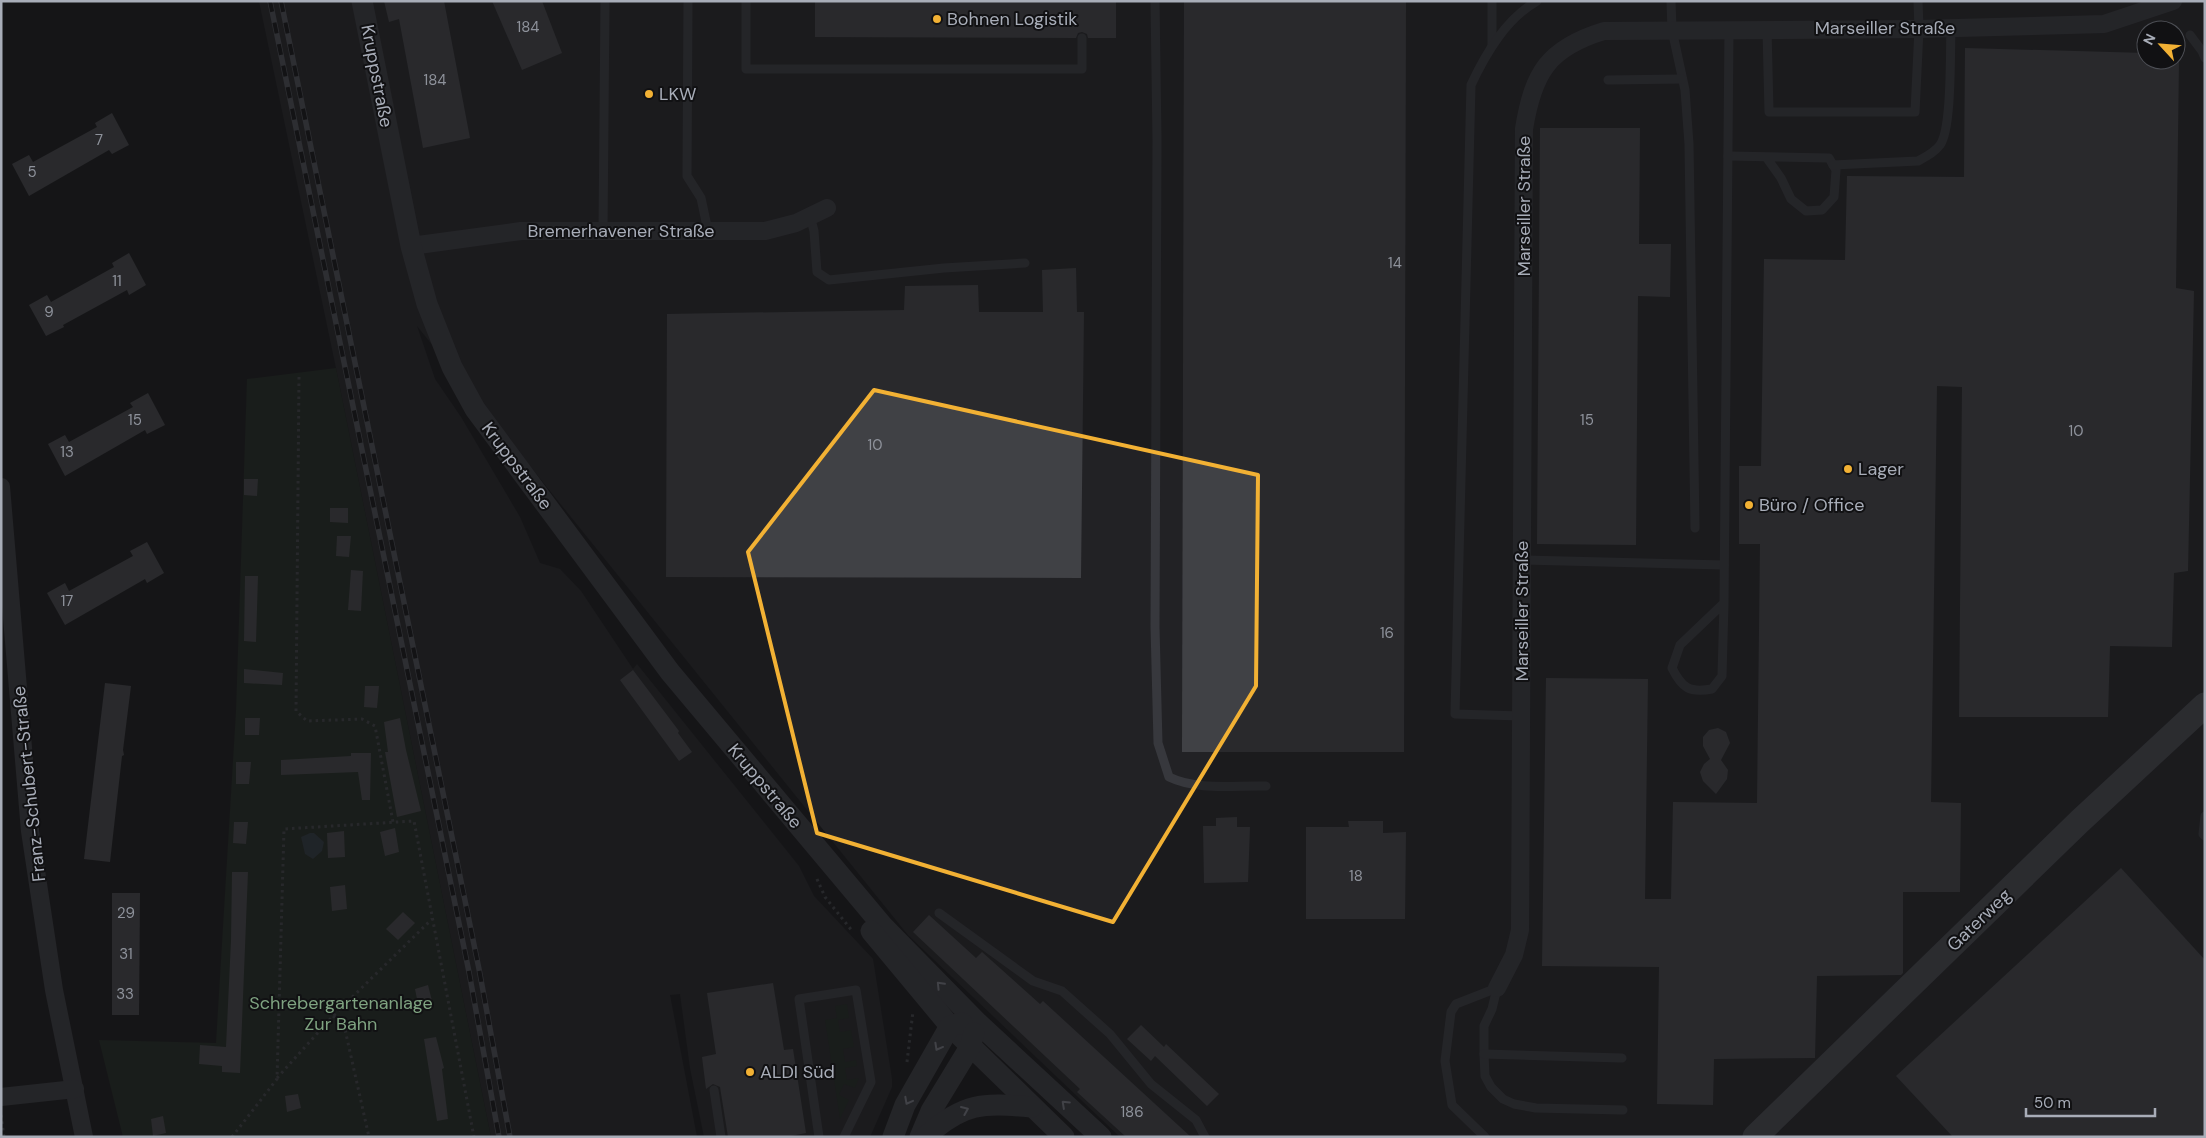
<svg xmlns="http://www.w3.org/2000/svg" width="2206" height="1138" font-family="'DM Sans',sans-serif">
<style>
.built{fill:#222225;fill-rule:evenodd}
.green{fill:#1e261f}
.water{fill:#2c353c}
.building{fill:#404145}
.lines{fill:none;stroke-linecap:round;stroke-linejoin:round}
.path{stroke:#3d3f44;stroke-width:3;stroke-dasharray:2.5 4;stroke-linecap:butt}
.service{stroke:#37383d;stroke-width:9}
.minor{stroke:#37383d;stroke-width:18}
.tertiary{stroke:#37383d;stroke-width:21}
.secondary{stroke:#45474d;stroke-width:25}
.rail-casing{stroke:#4a4c52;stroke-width:5.5}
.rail{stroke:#111113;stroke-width:4;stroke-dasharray:11;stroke-linecap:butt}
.oneway{stroke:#757881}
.marked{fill:none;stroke:#f2b134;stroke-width:4;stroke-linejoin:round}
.poi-dot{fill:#f2b134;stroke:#111113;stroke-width:2}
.labels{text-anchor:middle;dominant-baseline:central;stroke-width:4;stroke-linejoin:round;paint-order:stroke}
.number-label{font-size:15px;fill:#8e929b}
.poi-label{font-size:18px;fill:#a8adb8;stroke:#111113;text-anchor:start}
.street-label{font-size:18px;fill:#a8adb8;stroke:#111113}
.park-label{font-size:18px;fill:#7fa381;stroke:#111113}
</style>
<rect width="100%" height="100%" fill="#161618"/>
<path class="built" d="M259,1H2205V1137H1120L908,935L417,326L435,379L461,417L520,517L540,563L560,569L581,591L633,669L637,664L799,866L814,896L873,959L892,1079V1087L870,1137H704L690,1068L680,994L670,995L697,1137H491L336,368ZM2146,30H2176V60H2146Z"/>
<g class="green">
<polygon points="336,368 491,1137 123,1137 99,1040 216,1043 236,711 247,379"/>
<polygon points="847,1004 849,1018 838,1020 840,1032 851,1030 854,1047 843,1049 845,1062 856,1060 857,1066 845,1068 847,1080 859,1078 855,1088 844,1084 839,1095 849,1100 840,1119 825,1020 837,1018 835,1006"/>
</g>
<polygon class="water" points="310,833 314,833 324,842 322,851 313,859 305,854 301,837"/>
<g class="building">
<polygon points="384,1 444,1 470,138 423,148 399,19 389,22"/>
<polygon points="492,1 542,1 562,53 522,70"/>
<polygon points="815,1 1116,1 1116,38 1088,38 1087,34 1082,32 1078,33 1076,38 815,37"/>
<polygon points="1184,1 1406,1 1404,752 1182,752"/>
<polygon points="1965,48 2146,53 2146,60 2179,60 2176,288 2194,291 2188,571 2174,573 2172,647 2110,646 2108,717 1959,717 1962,387 1937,386 1931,802 1961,803 1960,892 1903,892 1903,973 1901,975 1817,976 1815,1058 1714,1059 1713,1105 1657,1104 1659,967 1542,966 1546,678 1648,679 1645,899 1671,899 1673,802 1757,803 1760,544 1739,544 1739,466 1761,466 1764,259 1845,260 1847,176 1964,177"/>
<polygon points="112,113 129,145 112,154 109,150 29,196 12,164 29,155 33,162 97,127 95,123"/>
<polygon points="1540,128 1640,128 1639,244 1671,244 1670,297 1638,296 1636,545 1537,544"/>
<polygon points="129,253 146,285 129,295 127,290 63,325 64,327 46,336 29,305 47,295 51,302 114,267 112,263"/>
<polygon points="1076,268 1077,312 1084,312 1081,578 666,577 667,314 904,310 905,286 978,285 979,312 1043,312 1042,270"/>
<polygon points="148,393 165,425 147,434 145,430 65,476 48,444 65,435 69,442 133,407 130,403"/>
<polygon points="244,479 258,479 257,496 244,495"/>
<polygon points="330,508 348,508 348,523 330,522"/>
<polygon points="337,536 351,536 349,557 336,556"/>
<polygon points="147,542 164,573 147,583 145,579 65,625 47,593 65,583 69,591 133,556 130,551"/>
<polygon points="351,570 363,571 361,611 348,610"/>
<polygon points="245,576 258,576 256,642 244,641"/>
<polygon points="244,669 283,673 282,685 244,683"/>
<polygon points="633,670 679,731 678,733 692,752 679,761 620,680"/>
<polygon points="105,683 131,686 123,750 124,755 122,756 110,862 84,859"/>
<polygon points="365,686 379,686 377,708 364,707"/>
<polygon points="245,718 260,718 259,735 245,735"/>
<polygon points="400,718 406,750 421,811 397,817 385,752 388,752 384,722"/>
<polygon points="1718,728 1726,732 1730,743 1721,760 1728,770 1727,779 1716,794 1703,781 1700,772 1704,764 1710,759 1703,746 1703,737 1709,730"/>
<polygon points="351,753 371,753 370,800 362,800 358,772 281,775 281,760 351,756"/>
<polygon points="236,762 251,762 249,784 236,784"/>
<polygon points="1237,817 1237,827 1250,827 1248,882 1204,883 1203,826 1216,826 1216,818"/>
<polygon points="1348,821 1383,821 1383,833 1406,832 1405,919 1306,919 1306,827 1349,827"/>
<polygon points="234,822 248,822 246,844 233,843"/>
<polygon points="395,828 399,852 385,856 380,832"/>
<polygon points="344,831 345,857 328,858 327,833"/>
<polygon points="2121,868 2205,960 2205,1137 1953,1137 1896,1076"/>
<polygon points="232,872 248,872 240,1073 222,1072 222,1066 199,1064 200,1045 226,1047 231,940"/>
<polygon points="345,885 347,909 332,911 330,887"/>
<polygon points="112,893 140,893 139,1015 112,1015"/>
<polygon points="403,912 415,923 398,940 386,929"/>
<polygon points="929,915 976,958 982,952 1040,1004 1043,1001 1191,1137 1126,1137 1077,1092 1080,1089 913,932"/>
<polygon points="773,983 784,1050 793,1049 806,1133 786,1137 728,1137 720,1087 713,1084 706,1089 702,1057 716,1054 707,993"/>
<polygon points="428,985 432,1001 418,1004 415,989"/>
<polygon points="1141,1025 1164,1047 1166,1044 1219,1094 1207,1106 1155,1056 1151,1061 1127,1039"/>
<polygon points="436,1037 444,1068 442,1069 448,1119 437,1121 424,1039"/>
<polygon points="298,1094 301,1108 287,1112 285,1096"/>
<polygon points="163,1116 166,1133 153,1136 151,1119"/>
</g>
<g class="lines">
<g class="path">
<polyline points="299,377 296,711 307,721 362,719 375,726 393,822"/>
<polyline points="817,879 825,897 853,932"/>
<polyline points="333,1016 344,1025 369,1137"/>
<polyline points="907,1062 913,1011"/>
<polyline points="277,1078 333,1016 432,919"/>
<polyline points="1,1115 4,1137"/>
<polyline points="232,1137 277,1079 284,829 414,821 474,1137"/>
</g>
<g class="service">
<polyline points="688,1 687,176 701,198 708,231"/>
<polyline points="746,1 746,69 1082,69 1082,38"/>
<path d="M1155,1L1157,140L1155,627L1158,743L1169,777C1198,791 1234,785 1266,786"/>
<polyline points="1671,1 1672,30 1685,90 1689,144 1695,528"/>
<polyline points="1767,29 1769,112 1915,112 1919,29 1918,1"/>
<polyline points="2190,35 2202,51 2205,58"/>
<polyline points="1492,46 1492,1"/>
<polyline points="1608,80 1682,79"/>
<polyline points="1728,156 1829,158 1836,170 1834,197 1822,210 1806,211 1791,199 1781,178 1766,157"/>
<path d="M1833,165L1918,161C1927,156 1935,152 1940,145C1952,129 1950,52 1951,28"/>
<polyline points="810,216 814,231 817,272 829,280 944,268 1025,263"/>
<polyline points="603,231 605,1"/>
<polyline points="1522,560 1724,565"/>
<path d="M1724,603L1680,645L1672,668C1682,688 1689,693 1712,689L1722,676L1724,603L1729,29"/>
<path d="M1521,716L1455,714L1471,85C1486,53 1506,19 1537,1"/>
<polyline points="2205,816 2203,834 2205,836"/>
<polyline points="939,913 1033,981 1062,991 1110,1034 1151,1084 1196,1120 1205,1137"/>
<polyline points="1497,988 1492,1009 1484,1026 1484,1054 1485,1076 1491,1087 1503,1099 1514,1104 1536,1108 1623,1110"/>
<polyline points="1484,1054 1622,1058"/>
<polyline points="714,1090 721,1137"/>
<polyline points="819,1137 799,999 856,990 871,1082 844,1137"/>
<polyline points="1485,1137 1452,1105 1445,1061 1451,1012 1456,1004 1497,988"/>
</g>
<g class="minor">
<polyline points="411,246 521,231 765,231 796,223 827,208"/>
<polyline points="1,487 30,831 54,990 84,1137"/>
<path d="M1497,988L1514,955L1520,930L1524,129C1533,73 1548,48 1604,31L1919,29L2104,24L2173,1"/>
<polyline points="1,1097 75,1089"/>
</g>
<g class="tertiary">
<polyline points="362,1 411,246 427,304 452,367 475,409 670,672 882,925 978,1023 1101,1137"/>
<polyline points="871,931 950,1026 1064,1137"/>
<polyline points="893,1137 905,1105 950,1026 962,1023"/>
<polyline points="920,1137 931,1111 970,1047 974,1033"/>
<path d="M925,1137C964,1102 982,1103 1032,1107"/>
</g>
<polyline class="secondary" points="1755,1137 2080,821 2205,705"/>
<defs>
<g id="rail">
<polyline points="270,1 469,972 499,1137"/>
<polyline points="281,1 479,969 510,1137"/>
</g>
</defs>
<use href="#rail" class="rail-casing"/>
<use href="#rail" class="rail"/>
</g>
<defs><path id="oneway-chevron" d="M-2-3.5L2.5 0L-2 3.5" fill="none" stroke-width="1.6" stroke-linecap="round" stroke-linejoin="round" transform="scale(1.25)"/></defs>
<g class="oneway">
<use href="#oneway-chevron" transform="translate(940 985) rotate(-134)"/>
<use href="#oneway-chevron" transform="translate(938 1047) rotate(119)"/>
<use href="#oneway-chevron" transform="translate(908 1101) rotate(118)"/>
<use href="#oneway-chevron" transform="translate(1065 1104) rotate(-137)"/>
<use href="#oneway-chevron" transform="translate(965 1110) rotate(-23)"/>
</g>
<path d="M0 0H2206V1138H0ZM874,390L1258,475L1256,686L1113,922L817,833L748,552Z" fill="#161618" fill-opacity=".55" fill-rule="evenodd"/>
<path class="marked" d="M874,390L1258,475L1256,686L1113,922L817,833L748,552Z"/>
<g class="poi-dot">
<circle cx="937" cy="19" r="5"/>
<circle cx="649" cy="94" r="5"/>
<circle cx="1848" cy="469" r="5"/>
<circle cx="1749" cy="505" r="5"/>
<circle cx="750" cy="1072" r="5"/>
</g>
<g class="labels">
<g class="number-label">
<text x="528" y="27">184</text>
<text x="435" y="80">184</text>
<text x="99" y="140">7</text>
<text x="32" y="172">5</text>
<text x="1395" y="263">14</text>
<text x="117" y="281">11</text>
<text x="49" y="312">9</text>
<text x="135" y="420">15</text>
<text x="1587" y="420">15</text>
<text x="2076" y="431">10</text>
<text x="875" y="445">10</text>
<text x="67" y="452">13</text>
<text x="67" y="601">17</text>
<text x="1387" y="633">16</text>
<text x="1356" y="876">18</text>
<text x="126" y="913">29</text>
<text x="126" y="954">31</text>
<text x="125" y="994">33</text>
<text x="1132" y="1112">186</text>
</g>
<g class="poi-label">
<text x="947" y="19">Bohnen Logistik</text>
<text x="659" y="94">LKW</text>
<text x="1858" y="469">Lager</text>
<text x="1759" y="505">Büro / Office</text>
<text x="760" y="1072">ALDI Süd</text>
</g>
<g class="street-label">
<text x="1885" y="28">Marseiller Straße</text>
<text transform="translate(377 76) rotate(79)">Kruppstraße</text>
<text transform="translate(1524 206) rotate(-90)">Marseiller Straße</text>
<text x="621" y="231">Bremerhavener Straße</text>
<text transform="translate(517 466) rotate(53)">Kruppstraße</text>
<text transform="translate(1522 611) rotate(-90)">Marseiller Straße</text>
<text transform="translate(29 784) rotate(-96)">Franz-Schubert-Straße</text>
<text transform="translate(765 786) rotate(50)">Kruppstraße</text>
<text transform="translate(1979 920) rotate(-44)">Gaterweg</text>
</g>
<g class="park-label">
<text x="341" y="1003">Schrebergartenanlage<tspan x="341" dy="21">Zur Bahn</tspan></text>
</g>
</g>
<rect width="2206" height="1138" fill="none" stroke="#a8adb8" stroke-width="5"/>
<g transform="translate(2161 45) rotate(296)"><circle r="24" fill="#111113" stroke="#4d4f55"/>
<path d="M0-4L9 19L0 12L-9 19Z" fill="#f2b134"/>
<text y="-8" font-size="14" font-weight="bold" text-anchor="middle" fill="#a8adb8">N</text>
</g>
<path d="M2026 1108v8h129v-8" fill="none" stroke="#a8adb8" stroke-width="2.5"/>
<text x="2034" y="1108" font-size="15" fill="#a8adb8" stroke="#111113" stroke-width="4" paint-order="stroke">50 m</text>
</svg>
